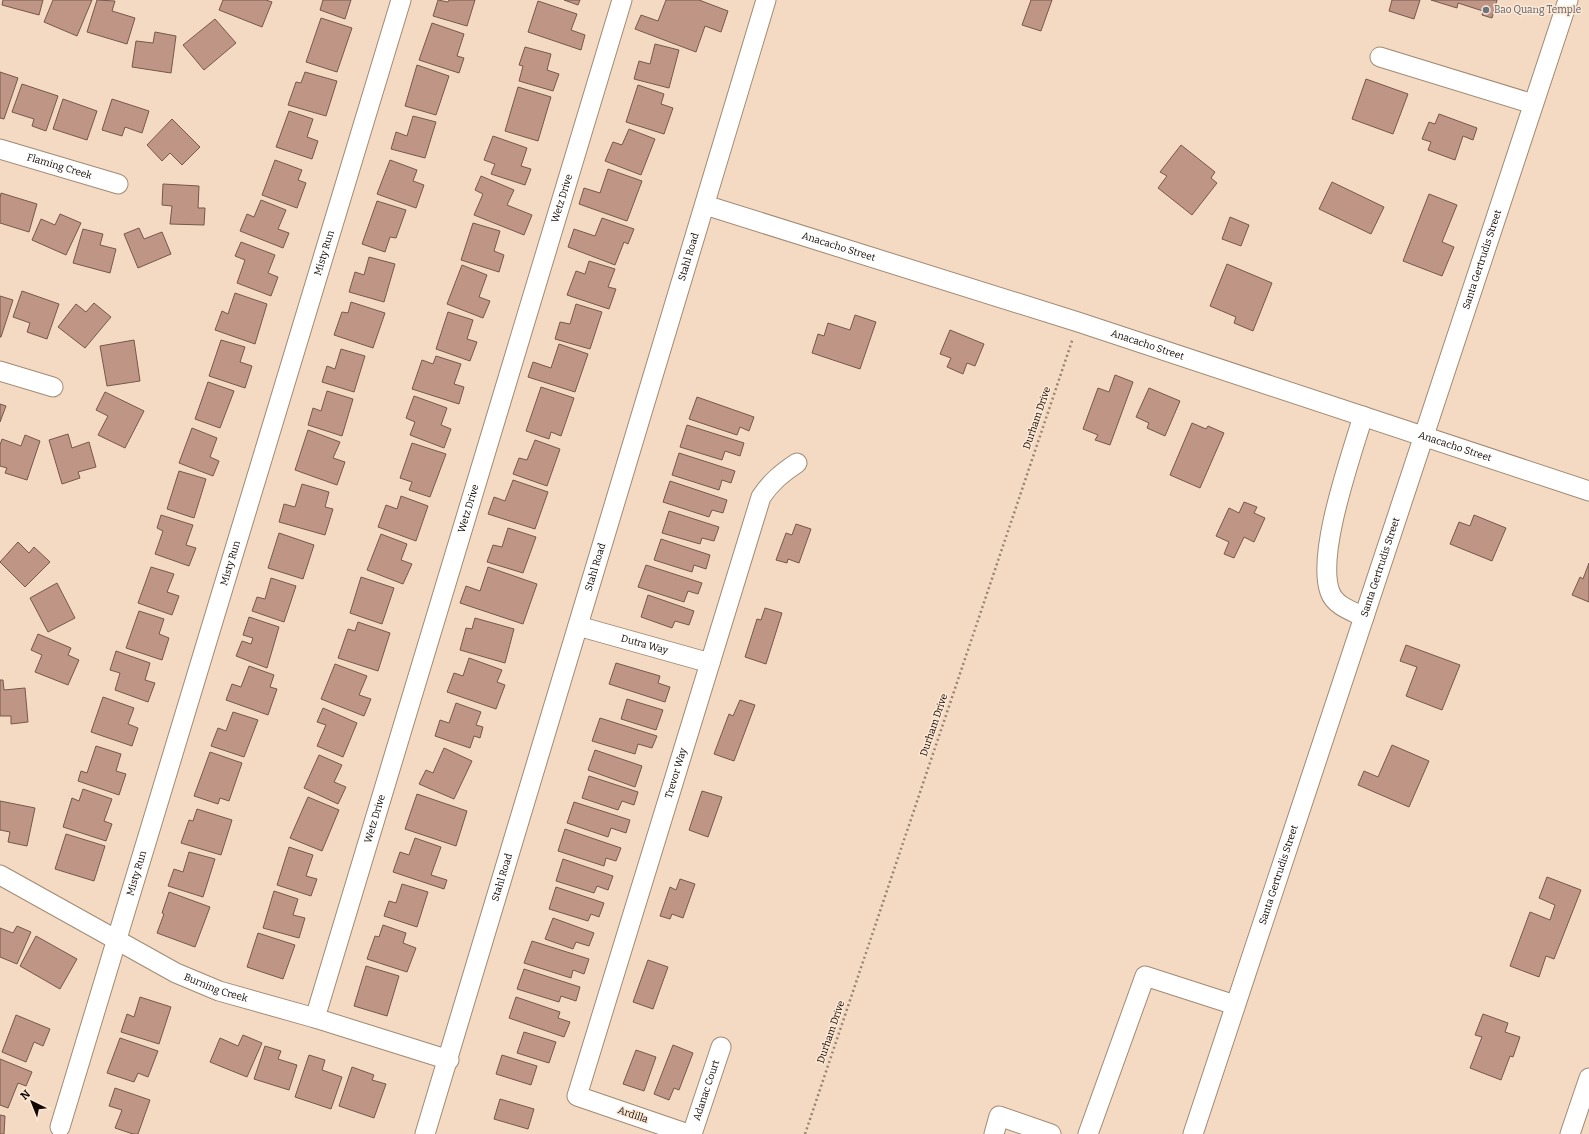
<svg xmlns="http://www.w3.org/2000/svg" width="1589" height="1134" font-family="Bitter,serif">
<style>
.building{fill:#bf9686;stroke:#75584c}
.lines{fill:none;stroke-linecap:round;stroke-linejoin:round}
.minor-casing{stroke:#a18a73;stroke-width:21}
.path{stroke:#968372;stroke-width:2.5;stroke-dasharray:2 3;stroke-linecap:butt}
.minor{stroke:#fff;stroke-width:19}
.worship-dot{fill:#6b7280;stroke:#fde8d5;stroke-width:1.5}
.labels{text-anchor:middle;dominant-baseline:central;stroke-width:3;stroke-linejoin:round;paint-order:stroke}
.worship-label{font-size:10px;fill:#5b616d;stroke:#fde8d5;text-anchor:start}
.street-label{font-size:10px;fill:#120903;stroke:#fde8d5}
</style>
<rect width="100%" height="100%" fill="#f4dac2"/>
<g class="building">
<polygon points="3,0 43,0 39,15 2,5"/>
<polygon points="53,0 92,0 77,36 44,22"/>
<polygon points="97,0 115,1 112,11 135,18 127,44 87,32"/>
<polygon points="223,0 266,0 272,2 262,27 219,10"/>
<polygon points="323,0 351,0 345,19 320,10"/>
<polygon points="438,0 448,2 449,0 475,0 467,26 433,16"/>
<polygon points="564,0 580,0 578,5"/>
<polygon points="666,0 699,0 728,11 721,32 705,26 696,52 635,29 641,15 658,21"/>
<polygon points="1031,0 1052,0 1041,31 1022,25"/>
<polygon points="1392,0 1420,0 1414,19 1389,11"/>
<polygon points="1431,0 1497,0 1492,18 1482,15 1483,11 1458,3 1457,8"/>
<polygon points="538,1 577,14 571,30 585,35 581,50 528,32"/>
<polygon points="321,18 352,28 337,72 306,62"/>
<polygon points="215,19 236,43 204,70 183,45"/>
<polygon points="432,23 464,34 457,56 464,58 459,73 419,60"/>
<polygon points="155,32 176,36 171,73 132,67 136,41 153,43"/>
<polygon points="655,44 679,50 669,88 634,79 639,61 650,64"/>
<polygon points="525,47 551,54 547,70 559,74 553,91 519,81 523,66 519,65"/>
<polygon points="417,65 449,76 436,115 405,106"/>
<polygon points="0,72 18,78 4,119 0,118"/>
<polygon points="305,72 337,81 326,116 288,105 296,82 301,83"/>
<polygon points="1366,79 1408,94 1393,134 1352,119"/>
<polygon points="22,84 58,96 46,131 32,126 34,119 12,112"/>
<polygon points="638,85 664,94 661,104 673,108 664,134 626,122"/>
<polygon points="518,87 551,97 538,141 505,131"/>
<polygon points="63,99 97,111 87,140 53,129"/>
<polygon points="112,99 149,111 142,133 125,127 122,136 102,130"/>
<polygon points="289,111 313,119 307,137 318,141 312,159 276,147"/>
<polygon points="1439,114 1477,128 1473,140 1463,136 1455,160 1428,150 1431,142 1422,139 1429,122 1435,124"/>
<polygon points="413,116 436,122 425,158 391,149 396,132 407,136"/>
<polygon points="172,119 200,147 182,165 170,153 162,161 147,145"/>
<polygon points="629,129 655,139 641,175 605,161 613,142 622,145"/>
<polygon points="493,136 527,148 521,166 531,169 525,185 491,174 495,164 484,160"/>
<polygon points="1181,145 1215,172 1211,178 1217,183 1192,215 1158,188 1167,176 1160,172"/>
<polygon points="275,160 302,170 298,180 306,183 297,208 262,195"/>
<polygon points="390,160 417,170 413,181 424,185 416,208 377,194"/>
<polygon points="608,169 642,181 627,221 579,204 584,188 600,193"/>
<polygon points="481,176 514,190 507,205 532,215 524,235 474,215 483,194 475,190"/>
<polygon points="1332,182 1384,207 1371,234 1319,209"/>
<polygon points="163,184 199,186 198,208 205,208 204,225 170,224 172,206 162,205"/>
<polygon points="1,193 37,204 29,232 0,223 0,198"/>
<polygon points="1429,194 1457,205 1442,242 1454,247 1442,276 1403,261"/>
<polygon points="261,200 286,210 278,229 289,233 283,248 240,231 247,214 254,217"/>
<polygon points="377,201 406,210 396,238 390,237 385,252 362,244"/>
<polygon points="60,214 81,223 66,255 32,240 41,219 55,225"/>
<polygon points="1230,217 1249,225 1241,246 1222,239"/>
<polygon points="602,218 634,229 628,244 624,242 615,265 568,247 574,229 595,236"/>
<polygon points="473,223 500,231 494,251 504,255 499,272 461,260"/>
<polygon points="139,228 144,239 162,232 171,254 138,268 124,234"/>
<polygon points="83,229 103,234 100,245 116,249 110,273 73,263"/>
<polygon points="241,242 275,255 268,273 278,277 271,296 237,283 245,260 235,256"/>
<polygon points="369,257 395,264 384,302 349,292 355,272 364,275"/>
<polygon points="589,261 615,269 608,287 616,289 609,309 567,295 576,271 585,274"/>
<polygon points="1227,264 1272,283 1253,331 1234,323 1236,317 1210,306"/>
<polygon points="462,265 487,275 479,297 490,301 483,318 447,304"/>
<polygon points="22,291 59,304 47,339 27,332 30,323 13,317"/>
<polygon points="235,293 267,304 255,344 215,330 222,311 228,314"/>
<polygon points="0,296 13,300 1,337 0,337"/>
<polygon points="351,302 385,313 373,348 334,335 342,312 348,313"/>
<polygon points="94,303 111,317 85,348 58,327 76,304 86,312"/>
<polygon points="576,304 602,312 590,349 555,339 560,322 570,324"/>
<polygon points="448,312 473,320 467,339 477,342 470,361 436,349"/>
<polygon points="855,315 876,322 860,369 812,353 818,334 824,336 828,323 850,330"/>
<polygon points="950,330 984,344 975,366 967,363 963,374 947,367 951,358 940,354"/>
<polygon points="134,340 140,381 107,386 100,346"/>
<polygon points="221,340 245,347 240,362 252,366 245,388 209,376"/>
<polygon points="559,344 588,354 575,392 528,377 533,362 551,368"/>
<polygon points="341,349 365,356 354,392 322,382 327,366 335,369"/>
<polygon points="436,356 461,364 454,384 464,387 459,404 412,389 422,360 433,364"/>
<polygon points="1115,375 1133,382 1110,445 1095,440 1098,435 1083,429 1098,388 1109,392"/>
<polygon points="208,382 234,391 220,428 195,419"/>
<polygon points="541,387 574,398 561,436 551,432 549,439 526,431"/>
<polygon points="1149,388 1180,401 1165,436 1147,428 1149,423 1136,417"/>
<polygon points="327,391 353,399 342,436 308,425 313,408 321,411"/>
<polygon points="105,392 144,411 125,448 98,435 108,416 96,410"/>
<polygon points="414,396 447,408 441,425 451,429 444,448 410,435 415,422 406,418"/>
<polygon points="697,397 754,417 749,431 740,427 737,435 689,419"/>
<polygon points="0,404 6,406 0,422"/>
<polygon points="1192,423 1206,429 1208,426 1224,433 1200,488 1170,475"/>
<polygon points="687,425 744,443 740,456 725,451 722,460 680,447"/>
<polygon points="192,428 217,438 210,457 219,461 213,476 179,463"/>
<polygon points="308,430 340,442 333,458 345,462 337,485 295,470"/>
<polygon points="68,434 72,448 89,442 96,467 78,472 80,478 62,484 49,440"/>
<polygon points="25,435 40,441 27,480 5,473 7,468 0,466 0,445 2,439 21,446"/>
<polygon points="535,440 560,449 547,486 513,474 519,458 527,460"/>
<polygon points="412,443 446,454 430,497 409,490 412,482 400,478"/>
<polygon points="679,453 735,471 731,483 722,480 719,490 672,475"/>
<polygon points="179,471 206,479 194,518 167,509"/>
<polygon points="513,480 548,492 535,529 488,514 494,497 505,501"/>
<polygon points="670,481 727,500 723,513 712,510 709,517 663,502"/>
<polygon points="302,484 329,492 325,507 333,509 325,535 279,522 284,504 295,507"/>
<polygon points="401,496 428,506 416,541 378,527 386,505 397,509"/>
<polygon points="1244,502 1257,507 1254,513 1265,518 1254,542 1244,537 1234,558 1224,554 1229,542 1216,536 1229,508 1239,513"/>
<polygon points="669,511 719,527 714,541 702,538 700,544 662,533"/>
<polygon points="161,515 193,525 186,545 196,548 189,566 155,554 163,531 157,528"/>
<polygon points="1474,515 1506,528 1492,561 1450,544 1459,522 1470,526"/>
<polygon points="796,524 811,529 799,563 788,559 787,563 776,560 786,533 792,535"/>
<polygon points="508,528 536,537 523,573 487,562 493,545 502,547"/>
<polygon points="279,533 314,545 303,579 268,568"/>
<polygon points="381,534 407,544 401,560 412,564 403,584 367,570"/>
<polygon points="661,539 710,555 706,569 694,565 692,572 654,560"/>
<polygon points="18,542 29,553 34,547 50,562 25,587 0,562"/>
<polygon points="1589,563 1589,602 1572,595 1580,577 1583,579"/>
<polygon points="646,565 702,583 698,594 688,591 684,602 638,587"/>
<polygon points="151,567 174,574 167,592 179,596 172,615 138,603"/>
<polygon points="488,567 537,584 523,624 460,603 466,586 480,591"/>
<polygon points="361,577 394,588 382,624 350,613"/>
<polygon points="271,578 296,586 284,622 252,611 257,597 265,599"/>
<polygon points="57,583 75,618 48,632 30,598"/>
<polygon points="648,595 694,611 689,625 675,621 672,628 641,617"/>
<polygon points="765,608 782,613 766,664 745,657 757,619 761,620"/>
<polygon points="139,611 164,619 159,634 169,638 162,660 126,648"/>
<polygon points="249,617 279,627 267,668 236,656 242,641 251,644 253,638 243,635"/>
<polygon points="475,618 514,629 505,663 460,650 466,628 472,629"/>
<polygon points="358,622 390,633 378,671 338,658 348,629 355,631"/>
<polygon points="38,634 71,648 68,655 79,660 68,685 35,672 42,655 31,650"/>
<polygon points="1406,645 1460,665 1442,710 1406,696 1417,667 1400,661"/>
<polygon points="116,651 150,663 145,680 155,683 148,702 115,690 120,673 110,670"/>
<polygon points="469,658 502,670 497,682 505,685 496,709 447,692 454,673 463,676"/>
<polygon points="616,663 660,676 658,683 670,687 665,702 609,684"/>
<polygon points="335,664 367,676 359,695 371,699 364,716 321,699"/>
<polygon points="249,666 274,675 270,687 277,689 268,715 226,700 232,684 241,687"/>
<polygon points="0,680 3,680 4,690 25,688 28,722 11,724 11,716 0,716"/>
<polygon points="103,697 134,708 128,724 138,728 132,746 91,732"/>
<polygon points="627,699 663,710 656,730 621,719"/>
<polygon points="740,700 755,705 734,761 714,754 729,714 733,716"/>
<polygon points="456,703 481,712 476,725 483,727 480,738 474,736 470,748 435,736 440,720 449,723"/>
<polygon points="323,708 357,723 343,757 317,746 326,725 317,722"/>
<polygon points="233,712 258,720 244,757 211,746 218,728 226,731"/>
<polygon points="600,718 657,736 652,748 638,744 635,754 592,741"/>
<polygon points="1392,745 1429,761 1409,807 1358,785 1364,771 1378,777"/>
<polygon points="96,746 121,754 116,771 126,774 119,795 78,781 81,771 87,773"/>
<polygon points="444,748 472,761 454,799 419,784 426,770 433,773"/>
<polygon points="595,750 642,766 635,787 588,770"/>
<polygon points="210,752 242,763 229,801 220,798 218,804 194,796"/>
<polygon points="319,755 342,765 334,782 346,787 338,804 304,788"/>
<polygon points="589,776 638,792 634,805 622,801 618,810 582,798"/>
<polygon points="83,789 112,799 104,821 112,824 106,841 63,827 72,798 79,801"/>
<polygon points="702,791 722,797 708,837 689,830"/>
<polygon points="417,794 467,811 456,846 405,829"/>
<polygon points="308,797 339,810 322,851 290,838"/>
<polygon points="0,801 35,808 27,846 8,842 10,832 0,830"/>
<polygon points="574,802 630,820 626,833 611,828 608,837 567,823"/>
<polygon points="197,809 232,820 221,855 181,843 189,820 193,821"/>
<polygon points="565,829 621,848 616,861 606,858 604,866 558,851"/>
<polygon points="66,834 105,846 94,881 55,869"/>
<polygon points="415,838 441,847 431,875 447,880 444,889 393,872 400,852 409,855"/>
<polygon points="289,847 313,855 306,876 317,879 311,896 277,885"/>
<polygon points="189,852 215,859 203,897 168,886 174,869 183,872"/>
<polygon points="563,859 613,876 608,890 597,886 594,893 556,881"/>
<polygon points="1547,877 1581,890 1554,959 1546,956 1539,977 1510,966 1530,912 1550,920 1555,905 1539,898"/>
<polygon points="680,879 695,884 683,918 672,914 670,919 660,916 670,887 676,890"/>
<polygon points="402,884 428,892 417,927 384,916 389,901 396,903"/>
<polygon points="556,887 604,903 599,917 591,914 588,921 549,909"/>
<polygon points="274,891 298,899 293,915 305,918 299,938 263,928"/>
<polygon points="169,892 210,907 195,947 157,933 164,914 162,913"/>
<polygon points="553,918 594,933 589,946 576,942 573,949 545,939"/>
<polygon points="383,925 406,933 403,943 416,948 407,972 367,959 375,936 379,937"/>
<polygon points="17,926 31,932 17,964 0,957 0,928 13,933"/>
<polygon points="258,933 295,945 283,979 247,967"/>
<polygon points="36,936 77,959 60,989 20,966"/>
<polygon points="532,941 589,959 584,974 573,970 571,978 524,963"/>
<polygon points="648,960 668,967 653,1009 633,1002"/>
<polygon points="366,966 399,976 387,1016 354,1006"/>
<polygon points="524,969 580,987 576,1001 561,996 559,1002 517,989"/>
<polygon points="140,997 171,1007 159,1044 121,1032 127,1014 134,1017"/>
<polygon points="516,997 560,1012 558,1018 570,1022 564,1037 509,1018"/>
<polygon points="1483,1014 1508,1023 1505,1032 1520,1037 1513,1057 1510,1056 1501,1080 1470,1068 1482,1037 1475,1035"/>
<polygon points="16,1015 50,1029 43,1046 34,1042 26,1062 2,1052"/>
<polygon points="524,1032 556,1042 549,1063 517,1053"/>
<polygon points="243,1035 262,1043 247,1077 210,1062 220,1038 238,1046"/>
<polygon points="120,1038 158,1051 148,1077 138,1073 134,1082 107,1073"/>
<polygon points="673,1045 693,1053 679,1090 674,1088 669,1100 654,1094"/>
<polygon points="265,1046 281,1051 278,1059 297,1065 289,1090 254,1079"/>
<polygon points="636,1050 656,1057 644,1091 623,1084"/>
<polygon points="309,1055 325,1060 322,1070 342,1077 331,1109 295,1097"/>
<polygon points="502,1055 537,1066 531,1085 496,1074"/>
<polygon points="0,1059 32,1072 26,1086 18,1083 8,1108 0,1105"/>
<polygon points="352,1067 374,1075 372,1080 386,1084 374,1118 339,1106"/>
<polygon points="115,1088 150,1100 138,1134 133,1134 115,1128 122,1110 109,1106"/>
<polygon points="500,1099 534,1109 528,1129 494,1119"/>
<polygon points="0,1115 5,1116 4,1134 0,1134"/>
</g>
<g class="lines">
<defs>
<g id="minor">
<polyline points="1380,57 1533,104"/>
<path id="s1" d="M0,149L118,184"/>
<path id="s2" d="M705,205L1078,322L1589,491"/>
<polyline points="0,371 53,387"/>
<path d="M1363,416C1351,457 1316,554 1330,592C1335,606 1352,611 1364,617"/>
<path id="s3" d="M578,626L710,663"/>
<path id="s4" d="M0,875L176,973L219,991L315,1018L449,1060"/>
<path id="s5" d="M315,1018L622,0"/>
<path id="s6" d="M60,1127L401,0"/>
<path id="s7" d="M425,1134L766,0"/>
<path id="s8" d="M688,1134L577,1096L761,497C771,482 782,473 797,463"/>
<path id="s9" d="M692,1134L721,1047"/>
<polyline points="994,1134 999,1116 1051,1134"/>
<polyline points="1088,1134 1145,976 1235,1005"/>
<path id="s10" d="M1193,1134L1568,0"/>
<polyline points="1570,1134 1589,1078"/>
</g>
</defs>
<use href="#minor" class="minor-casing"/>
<polyline class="path" points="805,1134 1073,338"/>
<use href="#minor" class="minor"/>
</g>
<circle class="worship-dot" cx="1486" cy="10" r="4"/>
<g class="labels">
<g class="worship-label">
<text x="1494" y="10">Bao Quang Temple</text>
</g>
<g class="street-label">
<text stroke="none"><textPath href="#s1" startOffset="62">Flaming Creek</textPath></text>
<text stroke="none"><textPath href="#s5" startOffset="856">Wetz Drive</textPath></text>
<text stroke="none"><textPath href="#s2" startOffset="140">Anacacho Street</textPath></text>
<text stroke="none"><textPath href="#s6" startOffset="913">Misty Run</textPath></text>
<text stroke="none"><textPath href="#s7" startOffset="916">Stahl Road</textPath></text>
<text stroke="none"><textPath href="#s10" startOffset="921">Santa Gertrudis Street</textPath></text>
<text stroke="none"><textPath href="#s2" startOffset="464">Anacacho Street</textPath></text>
<text transform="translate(1037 418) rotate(-71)">Durham Drive</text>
<text stroke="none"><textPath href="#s2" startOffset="788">Anacacho Street</textPath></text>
<text stroke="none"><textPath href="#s5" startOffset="532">Wetz Drive</textPath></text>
<text stroke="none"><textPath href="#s6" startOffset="589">Misty Run</textPath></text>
<text stroke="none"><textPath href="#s7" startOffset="592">Stahl Road</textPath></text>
<text stroke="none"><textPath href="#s10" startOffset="597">Santa Gertrudis Street</textPath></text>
<text stroke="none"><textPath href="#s3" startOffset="69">Dutra Way</textPath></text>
<text transform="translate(934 725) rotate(-71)">Durham Drive</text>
<text stroke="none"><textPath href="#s8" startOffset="455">Trevor Way</textPath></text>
<text stroke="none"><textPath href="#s5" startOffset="208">Wetz Drive</textPath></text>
<text stroke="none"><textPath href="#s6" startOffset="265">Misty Run</textPath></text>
<text stroke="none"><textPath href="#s10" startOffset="273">Santa Gertrudis Street</textPath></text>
<text stroke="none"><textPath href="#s7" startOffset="268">Stahl Road</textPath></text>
<text stroke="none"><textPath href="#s4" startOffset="244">Burning Creek</textPath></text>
<text transform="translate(831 1032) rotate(-71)">Durham Drive</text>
<text stroke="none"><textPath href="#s9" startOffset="46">Adanac Court</textPath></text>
<text transform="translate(633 1115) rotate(19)">Ardilla</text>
</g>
</g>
<g transform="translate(32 1102) rotate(317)" stroke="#fde8d5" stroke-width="3" paint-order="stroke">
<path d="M0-3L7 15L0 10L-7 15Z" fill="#120903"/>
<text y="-6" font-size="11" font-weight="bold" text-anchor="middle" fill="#120903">N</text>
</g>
</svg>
